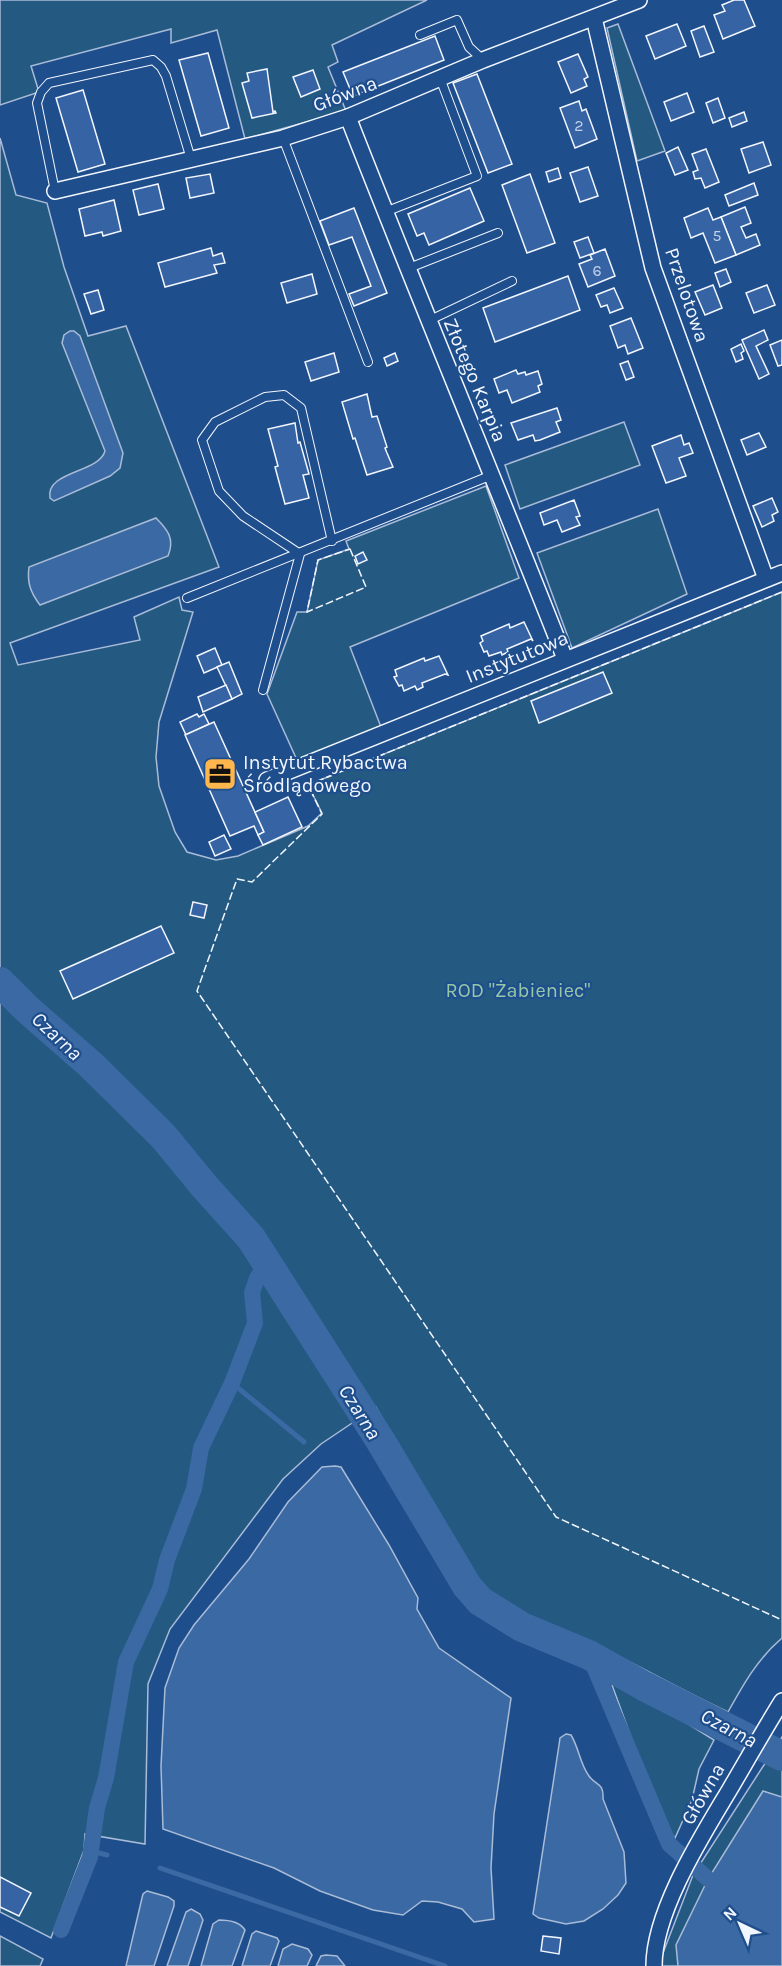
<svg xmlns="http://www.w3.org/2000/svg" width="782" height="1966" font-family="Karla,sans-serif">
<style>
.green{fill:#245a82;stroke:#a8bbd7;stroke-width:1.5}
.water{fill:#3b69a3;stroke:#a8bbd7;stroke-width:1.5}
.lines{fill:none;stroke-linecap:round;stroke-linejoin:round}
.stream{stroke:#3b69a3;stroke-width:5}
.canal{stroke:#3b69a3;stroke-width:16}
.river{stroke:#3b69a3;stroke-width:30}
.building{fill:#3563a3;stroke:#f2f6ff;stroke-width:1.5}
.service-casing{stroke:#f2f6ff;stroke-width:10}
.minor-casing{stroke:#f2f6ff;stroke-width:18}
.service{stroke:#1f4e8c;stroke-width:8}
.minor{stroke:#1f4e8c;stroke-width:15}
.fence{stroke:#f2f6ff;stroke-width:1.5;stroke-dasharray:8 3;stroke-linecap:butt}
.labels{text-anchor:middle;dominant-baseline:central;stroke-width:4.5;stroke-linejoin:round;paint-order:stroke}
.number-label{font-size:16px;fill:#c3d1e8}
.street-label{font-size:20px;fill:#f2f6ff;stroke:#1f4e8c}
.poi-label{font-size:20px;fill:#f2f6ff;stroke:#1f4e8c;text-anchor:start}
.park-label{font-size:20px;fill:#97c8a6;stroke:#1f4e8c}
.water-label{font-size:21px;font-style:italic;fill:#f2f6ff;stroke:#1f4e8c}
</style>
<rect width="100%" height="100%" fill="#1f4e8c"/>
<g class="green">
<polygon points="0,0 427,0 332,45 338,62 328,67 346,111 245,139 217,30 171,43 171,29 31,66 39,92 0,105"/>
<polygon points="618,24 665,151 637,161 607,28"/>
<path d="M0,138L16,195L47,203L64,267L88,336L126,326L219,567L10,643L18,665L140,640L134,617L179,597L182,610L193,612L159,722L156,757L159,786L175,832L187,852L216,860L238,856L308,826L322,813L308,785L782,592V1638C758,1658 743,1685 728,1712C685,1692 643,1668 600,1647C556,1626 506,1617 471,1580L376,1407L321,1444L283,1479L170,1629L148,1684L145,1844L85,1834L84,1850L51,1938L0,1912Z"/>
<polygon points="624,422 640,465 520,509 505,465"/>
<polygon points="486,486 519,578 350,647 381,727 297,760 267,694 297,612 307,612 318,560 349,549 346,541"/>
<polygon points="658,509 687,594 572,648 537,553"/>
<polygon points="608,1674 714,1740 699,1769 692,1800 675,1838 666,1827 647,1781"/>
<polygon points="782,1737 782,1966 658,1966 693,1875"/>
<polygon points="0,1936 43,1959 40,1966 0,1966"/>
</g>
<g class="water">
<path d="M70,331H74L80,336L123,453L120,468L110,476L54,501L50,498C45,471 99,473 105,451L62,343L64,335Z"/>
<path d="M156,518C168,530 175,539 168,556L40,605C30,592 27,582 29,567Z"/>
<polygon points="335,1466 341,1467 389,1545 418,1598 417,1609 439,1648 511,1698 494,1814 491,1868 494,1919 474,1922 462,1909 438,1902 422,1901 403,1915 373,1910 320,1891 274,1868 163,1829 161,1766 165,1688 179,1648 194,1625 249,1559 288,1502 322,1467"/>
<path d="M566,1734L571,1735C579,1748 580,1764 589,1776C596,1786 604,1782 603,1799L624,1852L626,1883L618,1895L603,1909L584,1921L566,1924L539,1918L533,1914L559,1745L560,1738Z"/>
<polygon points="763,1791 782,1797 782,1966 678,1966 676,1945 708,1879"/>
<polygon points="147,1891 168,1897 174,1901 174,1906 154,1966 126,1966 142,1898 143,1894"/>
<polygon points="191,1909 200,1914 203,1920 188,1966 167,1966 186,1912"/>
<path d="M219,1920C228,1920 240,1922 245,1930L232,1966H201L213,1924Z"/>
<polygon points="256,1931 277,1938 279,1941 270,1966 242,1966 252,1934"/>
<polygon points="292,1944 308,1949 312,1955 307,1966 278,1966 283,1949"/>
<polygon points="326,1955 337,1956 345,1966 316,1966 321,1956"/>
</g>
<g class="lines">
<g class="stream">
<polyline points="232,1383 304,1442"/>
<polyline points="91,1851 107,1855"/>
<polyline points="160,1868 445,1966"/>
</g>
<g class="canal">
<polyline points="589,1655 669,1844 708,1879"/>
<polyline points="61,1930 90,1857 97,1808 106,1778 126,1662 160,1589 167,1560 194,1489 201,1448 232,1383 255,1323 252,1293 257,1278 268,1262"/>
</g>
<polyline class="river" points="0,982 27,1009 91,1065 163,1136 205,1187 251,1238 380,1440 467,1586 480,1601 522,1627 589,1655 644,1686 782,1756"/>
</g>
<g class="building">
<polygon points="734,0 744,0 755,26 723,39 714,15 725,11 722,5"/>
<polygon points="677,24 686,46 655,59 646,36"/>
<polygon points="704,26 714,52 700,57 691,31"/>
<polygon points="435,36 444,60 353,96 343,72"/>
<polygon points="208,53 229,128 201,136 179,60"/>
<polygon points="578,54 588,77 584,79 587,86 571,93 558,62"/>
<polygon points="267,69 273,112 275,111 276,113 252,118 242,83 249,81 247,73"/>
<polygon points="313,70 320,89 301,97 293,77"/>
<polygon points="477,74 512,164 488,173 453,83"/>
<polygon points="83,90 105,164 78,172 56,98"/>
<polygon points="687,93 694,112 671,121 664,102"/>
<polygon points="718,98 725,118 713,123 706,103"/>
<polygon points="579,101 582,111 586,109 597,139 575,148 560,108"/>
<polygon points="744,112 747,121 732,127 729,118"/>
<polygon points="763,142 771,165 749,173 741,149"/>
<polygon points="678,147 688,170 675,175 666,153"/>
<polygon points="706,149 719,182 705,188 701,178 695,179 693,172 698,170 692,154"/>
<polygon points="588,167 598,196 580,202 570,173"/>
<polygon points="558,168 561,178 549,182 546,172"/>
<polygon points="210,174 214,193 190,198 186,178"/>
<polygon points="530,174 555,243 527,253 502,185"/>
<polygon points="754,183 758,195 729,206 725,195"/>
<polygon points="158,184 164,209 139,215 133,190"/>
<polygon points="470,188 484,221 429,245 424,233 417,236 408,214"/>
<polygon points="114,200 121,231 103,236 102,232 85,236 79,209"/>
<polygon points="745,207 751,223 741,227 746,238 756,234 760,245 736,255 721,217"/>
<polygon points="354,208 387,293 354,306 349,294 371,286 352,237 329,245 320,221"/>
<polygon points="708,208 713,220 721,217 736,255 715,263 703,233 691,238 684,218"/>
<polygon points="588,237 594,253 580,258 574,242"/>
<polygon points="211,248 213,256 222,253 225,263 214,265 217,273 165,287 158,263"/>
<polygon points="605,249 615,276 588,287 579,264 592,259 590,255"/>
<polygon points="726,269 731,282 720,287 715,273"/>
<polygon points="312,274 317,294 287,303 281,283"/>
<polygon points="568,276 580,310 495,342 483,308"/>
<polygon points="713,285 722,308 705,315 695,292"/>
<polygon points="767,285 775,305 754,313 746,293"/>
<polygon points="614,288 623,308 610,313 607,305 601,307 596,295"/>
<polygon points="98,290 104,310 91,314 84,294"/>
<polygon points="631,318 643,348 628,354 625,345 618,348 610,326"/>
<polygon points="764,330 768,340 756,346 769,374 759,379 742,340"/>
<polygon points="782,340 782,365 778,366 770,345"/>
<polygon points="741,344 744,351 741,353 743,359 736,362 731,349"/>
<polygon points="334,353 339,372 311,381 305,362"/>
<polygon points="395,353 398,361 387,366 384,358"/>
<polygon points="628,361 634,377 626,380 620,364"/>
<polygon points="516,370 518,374 525,372 526,375 538,371 542,384 538,386 540,392 512,403 507,390 499,393 494,379"/>
<polygon points="367,394 372,417 377,416 387,447 385,448 387,453 393,467 367,475 355,438 353,439 342,402"/>
<polygon points="557,408 561,420 556,422 560,432 540,440 535,441 533,435 518,440 511,423"/>
<polygon points="295,423 298,443 300,442 309,474 303,475 309,498 285,504 275,467 278,466 268,429"/>
<polygon points="759,433 766,447 747,455 741,440"/>
<polygon points="681,435 684,445 689,443 693,453 679,458 686,476 666,483 652,446"/>
<polygon points="772,498 778,512 772,515 774,521 762,527 753,506"/>
<polygon points="574,500 580,516 576,517 580,525 562,532 557,520 544,525 540,513"/>
<polygon points="363,552 367,560 358,564 355,556"/>
<polygon points="524,622 533,641 531,639 507,649 508,652 502,655 501,652 489,656 487,651 484,652 480,643 483,641 481,636 509,624 510,628"/>
<polygon points="215,648 222,665 204,673 197,656"/>
<polygon points="439,656 448,675 445,674 422,683 423,687 417,690 415,686 404,691 402,685 399,686 394,677 397,676 395,670 424,658 425,661"/>
<polygon points="229,662 242,694 232,699 217,667"/>
<polygon points="603,672 612,693 539,723 531,701"/>
<polygon points="226,685 232,699 203,712 198,697"/>
<polygon points="197,714 199,717 204,714 209,724 186,735 180,722"/>
<polygon points="214,722 264,832 258,835 254,826 230,836 185,735"/>
<polygon points="288,797 302,827 263,845 258,835 264,832 255,812"/>
<polygon points="224,835 231,849 215,856 209,842"/>
<polygon points="193,902 207,905 204,918 190,915"/>
<polygon points="161,926 174,953 73,999 60,971"/>
<polygon points="0,1877 31,1893 19,1916 0,1907"/>
<polygon points="543,1936 561,1938 559,1954 541,1951"/>
</g>
<g class="lines">
<defs>
<g id="service">
<polyline points="420,35 457,20 469,47 483,60"/>
<polyline points="283,138 368,362"/>
<polyline points="55,191 37,103 41,92 49,83 153,60 161,67 166,76 191,159"/>
<polyline points="385,212 477,176 440,78"/>
<polyline points="409,268 498,233"/>
<polyline points="428,321 512,281"/>
<polyline points="187,598 492,475"/>
<polyline points="263,690 300,554 243,516 219,491 202,440 215,422 265,397 284,395 301,408 332,541"/>
</g>
<g id="minor">
<polyline points="594,18 653,268 766,579"/>
<path d="M348,117C419,299 494,478 565,659"/>
<polyline points="55,191 283,138 348,117 483,60 639,0"/>
<polyline points="267,780 782,573"/>
<path d="M654,1966C654,1911 702,1836 730,1789C747,1760 764,1730 782,1701"/>
</g>
</defs>
<use href="#service" class="service-casing"/>
<use href="#minor" class="minor-casing"/>
<use href="#service" class="service"/>
<use href="#minor" class="minor"/>
<g class="fence">
<polygon points="350,549 366,587 307,612 318,560"/>
<polyline points="782,592 308,785 322,814 252,882 237,879 197,991 556,1517 782,1620"/>
</g>
</g>
<defs>
<symbol id="office-square" viewBox="-11 -11 22 22"><rect x="-9" y="-9" width="18" height="18" rx="4" fill="#ffb74d" stroke="#1f4e8c"/><path d="M-6-3h4V-5.5h4V-3h4V5H-6ZM-1-4.5V-3h2v-1.5ZM-6 0V1H6V0Z" fill="#111"/></symbol>
</defs>
<g fill-rule="evenodd">
<use href="#office-square" x="201" y="755" width="38" height="38"/>
</g>
<g class="labels">
<g class="number-label">
<text x="579" y="125">2</text>
<text x="717" y="235">5</text>
<text x="597" y="270">6</text>
</g>
<g class="street-label">
<text transform="translate(345 94) rotate(-21)">Główna</text>
<text transform="translate(687 295) rotate(71)">Przelotowa</text>
<text transform="translate(475 380) rotate(67)">Złotego Karpia</text>
<text transform="translate(517 657) rotate(-22)">Instytutowa</text>
<text transform="translate(703 1794) rotate(-60)">Główna</text>
</g>
<g class="poi-label">
<text x="243" y="762">Instytut Rybactwa<tspan x="243" dy="23">Śródlądowego</tspan></text>
</g>
<g class="park-label">
<text x="518" y="990">ROD "Żabieniec"</text>
</g>
<g class="water-label">
<text transform="translate(57 1036) rotate(43)">Czarna</text>
<text transform="translate(360 1412) rotate(58)">Czarna</text>
<text transform="translate(729 1728) rotate(28)">Czarna</text>
</g>
</g>
<g transform="translate(740 1924) rotate(316)" stroke="#1f4e8c" stroke-width="4.5" paint-order="stroke">
<path d="M0-4.5L10 22L0 15L-10 22Z" fill="#f2f6ff"/>
<text y="-9" font-size="16" font-weight="bold" text-anchor="middle" fill="#f2f6ff">N</text>
</g>
</svg>
